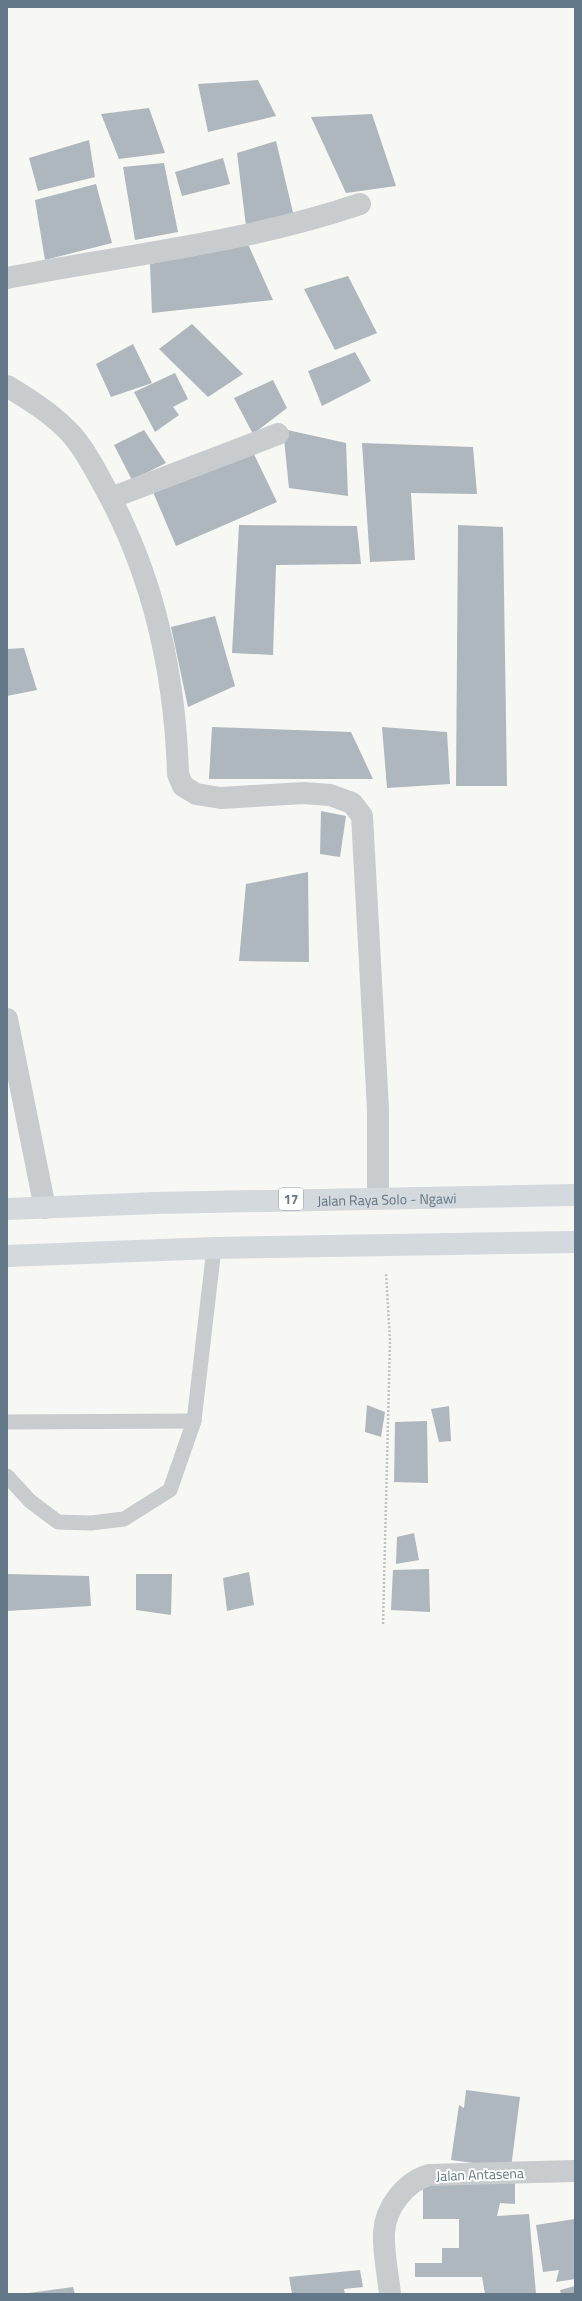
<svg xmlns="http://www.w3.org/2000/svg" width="582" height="2301" font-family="'Titillium Web',sans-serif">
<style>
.building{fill:#aeb7bd}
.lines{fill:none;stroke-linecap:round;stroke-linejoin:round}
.path{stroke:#bfc2c4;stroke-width:2.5;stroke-dasharray:2 2;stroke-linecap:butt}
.service{stroke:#c8cccf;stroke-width:15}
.minor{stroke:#c8cccf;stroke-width:22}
.trunk{stroke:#d3d9dd;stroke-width:22}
.labels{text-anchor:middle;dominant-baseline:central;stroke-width:4;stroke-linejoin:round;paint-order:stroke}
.shield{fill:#fff;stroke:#91a0ab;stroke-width:1}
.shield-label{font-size:13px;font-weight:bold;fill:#627787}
.street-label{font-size:14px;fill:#627787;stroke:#fff}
</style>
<rect width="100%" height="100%" fill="#f7f7f3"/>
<g class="building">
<polygon points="258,80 276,116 208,132 198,84"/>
<polygon points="149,108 165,153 119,159 101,114"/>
<polygon points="372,114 396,186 346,193 311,117"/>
<polygon points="89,140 95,177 38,191 29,158"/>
<polygon points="276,141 295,221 247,234 237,153"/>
<polygon points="223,158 230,184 182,196 175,172"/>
<polygon points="164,163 178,232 135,240 123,167"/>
<polygon points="96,184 112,243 45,260 35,200"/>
<polygon points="248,244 273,300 152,313 150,264"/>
<polygon points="348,276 377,333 335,350 304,289"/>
<polygon points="192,324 243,374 208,397 159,349"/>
<polygon points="133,344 152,383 111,397 96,364"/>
<polygon points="355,352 371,381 322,406 308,371"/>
<polygon points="175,373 188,399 173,407 179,415 155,432 134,392"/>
<polygon points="273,380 287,408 253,434 234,398"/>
<polygon points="283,429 346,443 348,496 289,488"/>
<polygon points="144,430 166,463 132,480 114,445"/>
<polygon points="362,443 473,447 477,494 411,493 415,560 370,562"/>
<polygon points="252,450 277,502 176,546 153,492"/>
<polygon points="239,525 357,526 361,564 276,565 273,655 232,653"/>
<polygon points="458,525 503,527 507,786 456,786"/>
<polygon points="215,616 235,686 188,707 171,627"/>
<polygon points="24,648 37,690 7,696 7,649"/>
<polygon points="212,727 351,732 373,779 209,779"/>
<polygon points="382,727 447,732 450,784 387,788"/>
<polygon points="321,811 346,816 340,857 320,854"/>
<polygon points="308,872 309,962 239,961 246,884"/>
<polygon points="367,1405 385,1412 381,1437 365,1432"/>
<polygon points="449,1406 451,1441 439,1442 431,1409"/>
<polygon points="427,1421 428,1483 394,1482 395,1422"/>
<polygon points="414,1533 419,1560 396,1564 397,1537"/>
<polygon points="429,1569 430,1612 391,1610 393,1570"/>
<polygon points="249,1572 254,1605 227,1611 223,1578"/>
<polygon points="7,1574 89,1576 91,1606 7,1611"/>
<polygon points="136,1574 172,1574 171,1615 136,1610"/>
<polygon points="466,2090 520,2097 511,2168 451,2160 459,2105 464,2108"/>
<polygon points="423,2177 515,2178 515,2204 500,2203 497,2216 529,2214 536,2294 485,2294 482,2277 415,2277 415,2263 442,2263 442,2248 459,2248 459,2219 423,2219"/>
<polygon points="575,2219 575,2279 556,2282 559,2270 543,2272 536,2225"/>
<polygon points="360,2270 363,2287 344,2289 345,2294 292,2294 289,2277"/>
<polygon points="575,2286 575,2294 561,2294 560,2290"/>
<polygon points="73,2287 75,2294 29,2294 29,2293"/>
</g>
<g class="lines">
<polyline class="path" points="383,1624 390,1341 386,1273"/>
<g class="service">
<polyline points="7,1422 194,1421"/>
<polyline points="7,1476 30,1501 58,1522 91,1523 124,1519 170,1490 194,1421 214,1248"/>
</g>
<g class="minor">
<path d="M7,278C125,255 245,243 360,204"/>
<path d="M7,386C30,400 53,414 72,435C85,450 95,469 104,486C153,574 175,674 178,774L183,786L196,794L221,798L304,793L330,795L352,803L362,816L378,1109V1197"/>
<polyline points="111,498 278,434"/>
<polyline points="7,1019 45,1208"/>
<path d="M390,2294C388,2274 383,2252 384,2233C385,2208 405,2182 429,2175L575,2171"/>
</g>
<g class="trunk">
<path id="s1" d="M7,1209L156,1203L575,1195"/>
<polyline points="7,1256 214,1248 575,1242"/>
</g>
</g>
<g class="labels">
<rect class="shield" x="279" y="1188" width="24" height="22" rx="3"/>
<g class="shield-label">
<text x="291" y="1199">17</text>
</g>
<g class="street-label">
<text stroke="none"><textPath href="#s1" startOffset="380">Jalan Raya Solo - Ngawi</textPath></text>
<text transform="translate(480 2174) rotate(-2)">Jalan Antasena</text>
</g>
</g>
<rect width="582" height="2301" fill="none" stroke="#627787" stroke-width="16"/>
</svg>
